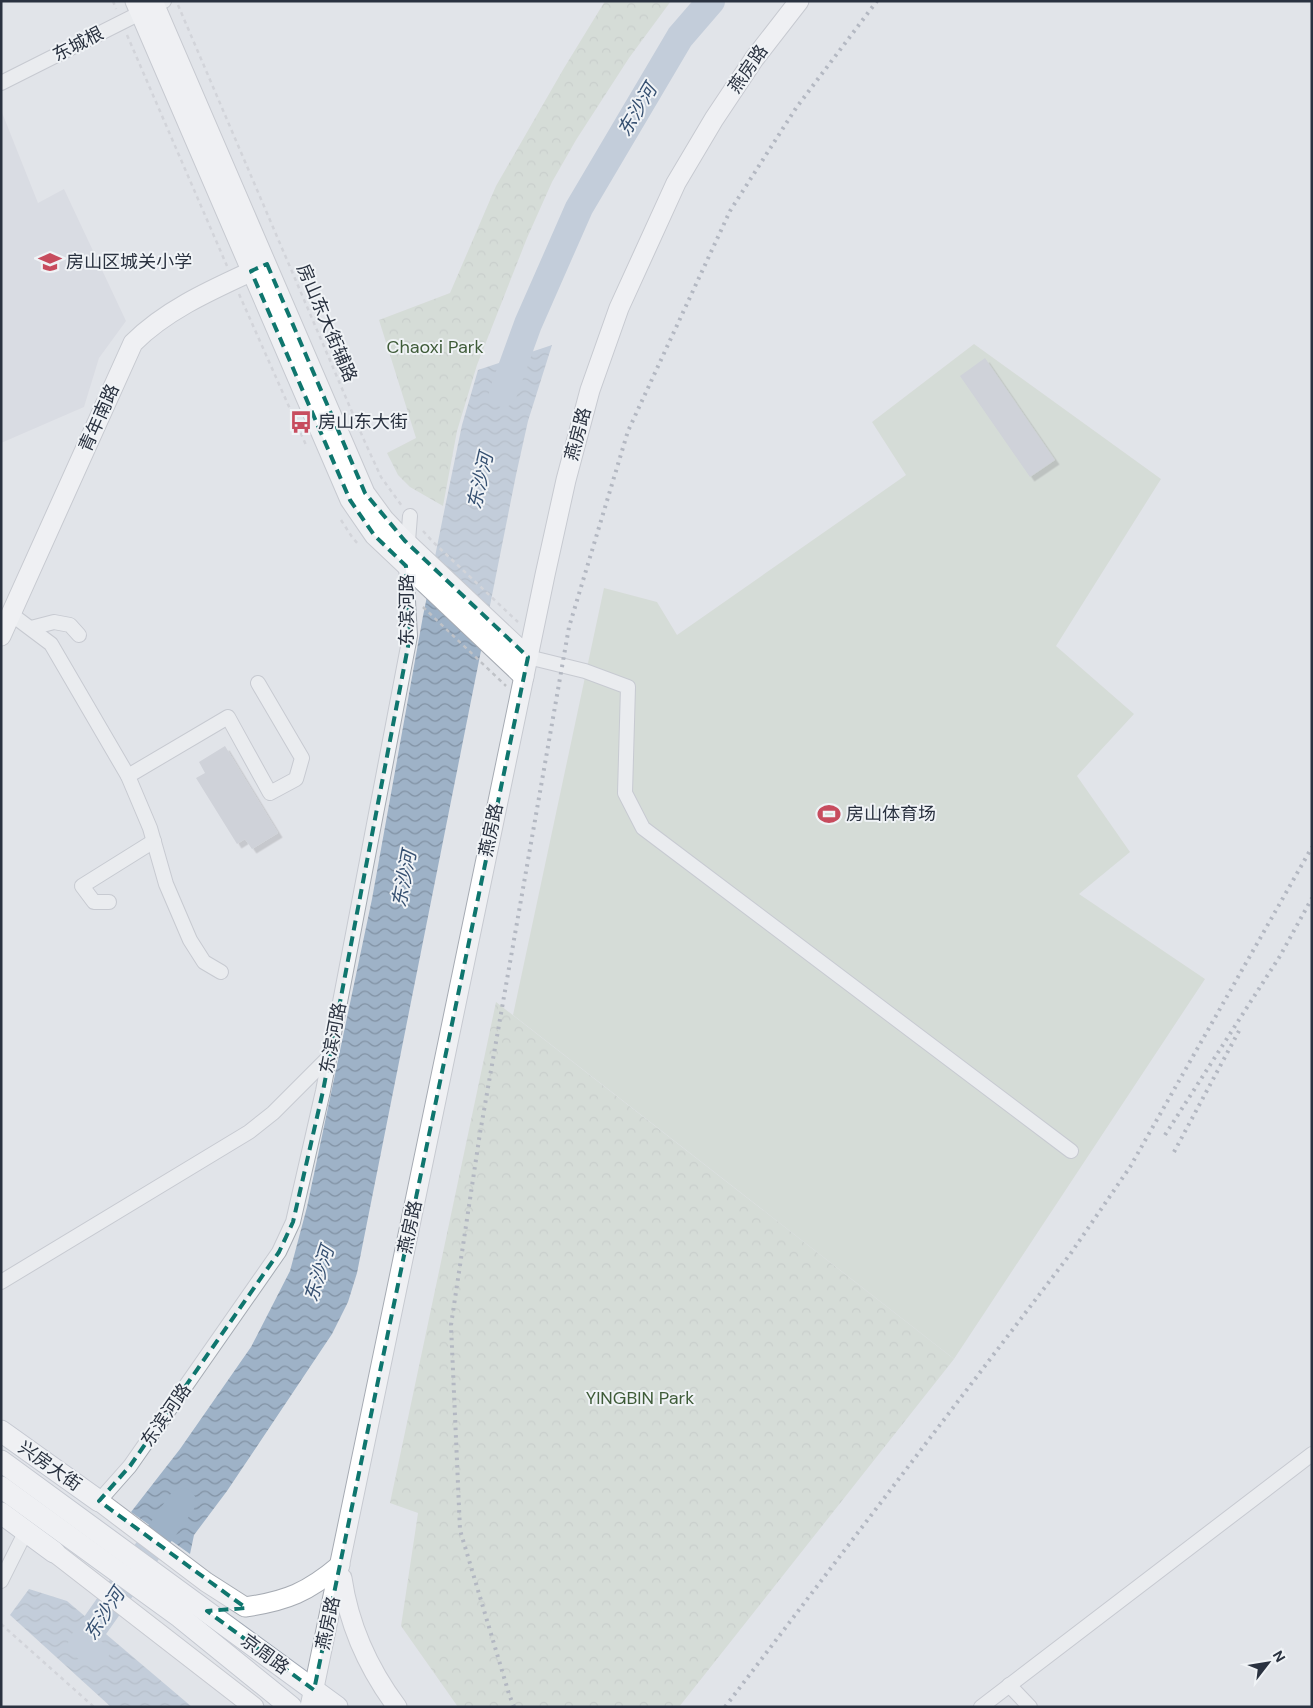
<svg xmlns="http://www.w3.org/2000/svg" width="1313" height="1708" font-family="'DM Sans','Noto Sans SC',sans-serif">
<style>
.built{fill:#cfd3db}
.park{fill:url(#park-crowns)}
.pitch{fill:#c6d2c2}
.water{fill:url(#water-waves)}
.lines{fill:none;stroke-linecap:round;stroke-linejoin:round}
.river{stroke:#9eb2c7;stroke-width:28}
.building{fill:#b8bdc5;filter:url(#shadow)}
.street-casing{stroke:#a6abb3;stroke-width:16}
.secondary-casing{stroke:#a6abb3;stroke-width:21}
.primary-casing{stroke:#a1a8b4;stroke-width:23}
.path{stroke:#bfc2c7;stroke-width:2.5;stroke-dasharray:4 4;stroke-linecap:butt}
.street{stroke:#f3f5f7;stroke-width:14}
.secondary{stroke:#fff;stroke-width:19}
.primary{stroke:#fff;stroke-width:21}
.rail{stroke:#7b8392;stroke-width:4;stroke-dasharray:2.5 5;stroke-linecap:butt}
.marked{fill:none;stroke:#0f766e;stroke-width:4;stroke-dasharray:10 6;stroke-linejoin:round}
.labels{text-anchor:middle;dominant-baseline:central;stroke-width:4;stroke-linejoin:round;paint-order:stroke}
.street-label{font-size:18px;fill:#2a3240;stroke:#f0f3f6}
.poi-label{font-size:18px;fill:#2a3240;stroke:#f0f3f6;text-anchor:start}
.park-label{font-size:18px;fill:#3e5b38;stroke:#f0f3f6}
.water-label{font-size:19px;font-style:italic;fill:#365071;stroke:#f0f3f6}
</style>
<defs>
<pattern id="park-crowns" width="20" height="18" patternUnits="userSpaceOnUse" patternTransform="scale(1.25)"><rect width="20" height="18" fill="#c6d2c2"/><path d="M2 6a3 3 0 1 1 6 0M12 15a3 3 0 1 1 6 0" fill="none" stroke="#aab5a8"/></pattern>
<pattern id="water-waves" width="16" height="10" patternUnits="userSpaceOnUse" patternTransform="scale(1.25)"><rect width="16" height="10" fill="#9eb2c7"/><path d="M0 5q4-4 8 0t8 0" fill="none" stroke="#8191a3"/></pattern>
<filter id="shadow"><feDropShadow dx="4.5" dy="4.5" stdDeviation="0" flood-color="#0004"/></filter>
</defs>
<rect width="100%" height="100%" fill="#e1e4e9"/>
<polygon class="built" points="1,110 38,203 64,189 126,321 99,358 84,407 1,443"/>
<g class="park">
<polygon points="605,1 671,1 629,58 576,140 552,182 527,238 477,365 457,431 443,506 410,487 398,475 387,453 416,438 379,320 450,293 496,186 564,68"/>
<polygon points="496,1002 954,1359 679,1707 458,1707 401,1626 418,1513 390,1503"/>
</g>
<polygon class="pitch" points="974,344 1161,479 1056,646 1134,714 1077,776 1130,852 1079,894 1205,979 954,1359 513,1015 604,588 657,602 677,635 906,475 872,422"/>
<g class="water">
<polygon points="552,345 528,421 516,475 357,1273 348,1302 332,1334 227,1491 194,1535 190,1554 131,1512 180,1449 251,1347 290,1271 307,1207 372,899 423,616 445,507 462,425 478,370"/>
<polygon points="29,1589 67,1601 192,1707 111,1707 10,1615"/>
</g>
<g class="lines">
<g class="river">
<polyline points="503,393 528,324 579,208 680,37 711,1"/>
<polyline points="95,1654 82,1644 182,1502"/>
</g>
</g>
<g class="building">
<polygon points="985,358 1055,460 1030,477 960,376"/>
<polygon points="225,746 278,833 252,849 245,839 237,844 196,778 205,773 199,762"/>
</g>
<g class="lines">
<defs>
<g id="street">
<polyline points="1,83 164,1"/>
<polyline points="11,614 51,644 128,776 228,717 270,793 296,779 302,758 258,683"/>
<polyline points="31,628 54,622 70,625 79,635"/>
<polyline points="528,657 585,671 628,687 625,793 643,828 1071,1151"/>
<polyline points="128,776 150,828 166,884 190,940 204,962 221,972"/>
<polyline points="109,902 94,902 82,886 154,841"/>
<polyline points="1,1282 249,1132 273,1113 330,1056"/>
<polyline points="99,1501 130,1466 279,1252 293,1222 323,1091 410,636 406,566 410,516"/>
<polyline points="1,1581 26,1531"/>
<polyline points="1009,1685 1030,1707"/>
<polyline points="981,1707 1312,1454"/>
</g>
<g id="secondary">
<polyline points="135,1 350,500 374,535 524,677"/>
<polyline points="153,1 365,493 384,519 405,541 528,657"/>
<path d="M1,636L133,343C168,308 216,288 261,267"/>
<path d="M99,1501L206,1582L245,1607C287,1601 308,1592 340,1565"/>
<polyline points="54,1552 254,1707"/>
<path d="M342,1578C349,1626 368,1668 397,1707"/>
<polyline points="310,1707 545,575 566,480 590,390 619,308 676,183 714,119 754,59 799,1"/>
</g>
<g id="primary">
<polyline points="1,1431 99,1501"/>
<polyline points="1,1461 337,1707"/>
<polyline points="1,1487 180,1617 291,1707"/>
<polyline points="1,1513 54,1552"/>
</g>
</defs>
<use href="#street" class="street-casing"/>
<use href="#secondary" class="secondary-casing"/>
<use href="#primary" class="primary-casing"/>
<g class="path">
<polyline points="113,1 116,9"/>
<polyline points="178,5 364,440 381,477 402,506"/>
<polyline points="127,35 227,266"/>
<polyline points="239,294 306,445"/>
<polyline points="341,520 352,537 358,544"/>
<polyline points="423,531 433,542 518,622"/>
<polyline points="423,607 506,686"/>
<polyline points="1,1624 94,1707"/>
</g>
<use href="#street" class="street"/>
<use href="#secondary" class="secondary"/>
<use href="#primary" class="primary"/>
<g class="rail">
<polyline points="1165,1135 1280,956 1312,898"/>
<polyline points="1174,1152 1240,1029"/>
<polyline points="514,1707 509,1694 460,1530 451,1325 480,1133 569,627 628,431 730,211 796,108 877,1"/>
<polyline points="725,1707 1071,1253 1130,1167 1312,847"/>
</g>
</g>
<path d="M0 0H1313V1708H0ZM267,264L365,493L405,541L528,657L314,1690L207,1611L246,1608L99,1501L130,1466L279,1252L293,1222L323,1091L410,636L406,566L374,535L350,500L251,271Z" fill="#e1e4e9" fill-opacity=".55" fill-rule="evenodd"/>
<path class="marked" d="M267,264L365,493L405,541L528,657L314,1690L207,1611L246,1608L99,1501L130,1466L279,1252L293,1222L323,1091L410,636L406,566L374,535L350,500L251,271Z"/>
<defs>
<symbol id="school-bare" viewBox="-9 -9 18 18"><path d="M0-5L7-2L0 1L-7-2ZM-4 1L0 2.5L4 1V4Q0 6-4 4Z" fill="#c74c5e" stroke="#f0f3f6" stroke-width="2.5" paint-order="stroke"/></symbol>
<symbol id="bus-bare" viewBox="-9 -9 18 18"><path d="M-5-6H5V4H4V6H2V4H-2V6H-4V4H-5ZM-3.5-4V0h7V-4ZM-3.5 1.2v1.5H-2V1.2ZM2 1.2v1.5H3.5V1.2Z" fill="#c74c5e" stroke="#f0f3f6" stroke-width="2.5" paint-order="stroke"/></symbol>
<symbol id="stadium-bare" viewBox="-9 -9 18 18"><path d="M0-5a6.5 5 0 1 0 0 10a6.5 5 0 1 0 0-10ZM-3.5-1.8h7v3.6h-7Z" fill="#c74c5e" stroke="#f0f3f6" stroke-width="2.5" paint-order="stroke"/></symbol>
</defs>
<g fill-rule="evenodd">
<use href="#school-bare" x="34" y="246" width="32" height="32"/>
<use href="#bus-bare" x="285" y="406" width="32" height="32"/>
<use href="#stadium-bare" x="813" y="798" width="32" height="32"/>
</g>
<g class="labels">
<g class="street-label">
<text transform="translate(78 44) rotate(-27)">东城根</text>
<text transform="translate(748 69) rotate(-55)">燕房路</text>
<text transform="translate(327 323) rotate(67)">房山东大街辅路</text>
<text transform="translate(99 418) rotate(-66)">青年南路</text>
<text transform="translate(578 434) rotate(-75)">燕房路</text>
<text transform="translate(407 610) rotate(-90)">东滨河路</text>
<text transform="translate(491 830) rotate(-78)">燕房路</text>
<text transform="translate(333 1038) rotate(-79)">东滨河路</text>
<text transform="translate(410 1227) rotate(-78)">燕房路</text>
<text transform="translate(166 1415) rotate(-55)">东滨河路</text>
<text transform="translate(50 1466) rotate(35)">兴房大街</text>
<text transform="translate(328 1623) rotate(-78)">燕房路</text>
<text transform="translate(265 1654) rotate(36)">京周路</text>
</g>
<g class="poi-label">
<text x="66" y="262">房山区城关小学</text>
<text x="318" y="422">房山东大街</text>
<text x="846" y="814">房山体育场</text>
</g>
<g class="park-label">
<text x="435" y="347">Chaoxi Park</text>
<text x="640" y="1398">YINGBIN Park</text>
</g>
<g class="water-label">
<text transform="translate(637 110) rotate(-59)">东沙河</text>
<text transform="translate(480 481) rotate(-77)">东沙河</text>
<text transform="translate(404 879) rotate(-79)">东沙河</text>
<text transform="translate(319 1274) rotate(-72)">东沙河</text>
<text transform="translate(104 1614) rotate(-57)">东沙河</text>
</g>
</g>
<rect width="1313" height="1708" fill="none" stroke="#2a3240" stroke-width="5"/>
<g transform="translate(1268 1663) rotate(59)" stroke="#f0f3f6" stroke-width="4" paint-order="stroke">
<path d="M0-4L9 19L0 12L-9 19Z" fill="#2a3240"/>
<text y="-8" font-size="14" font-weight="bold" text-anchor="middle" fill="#2a3240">N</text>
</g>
</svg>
